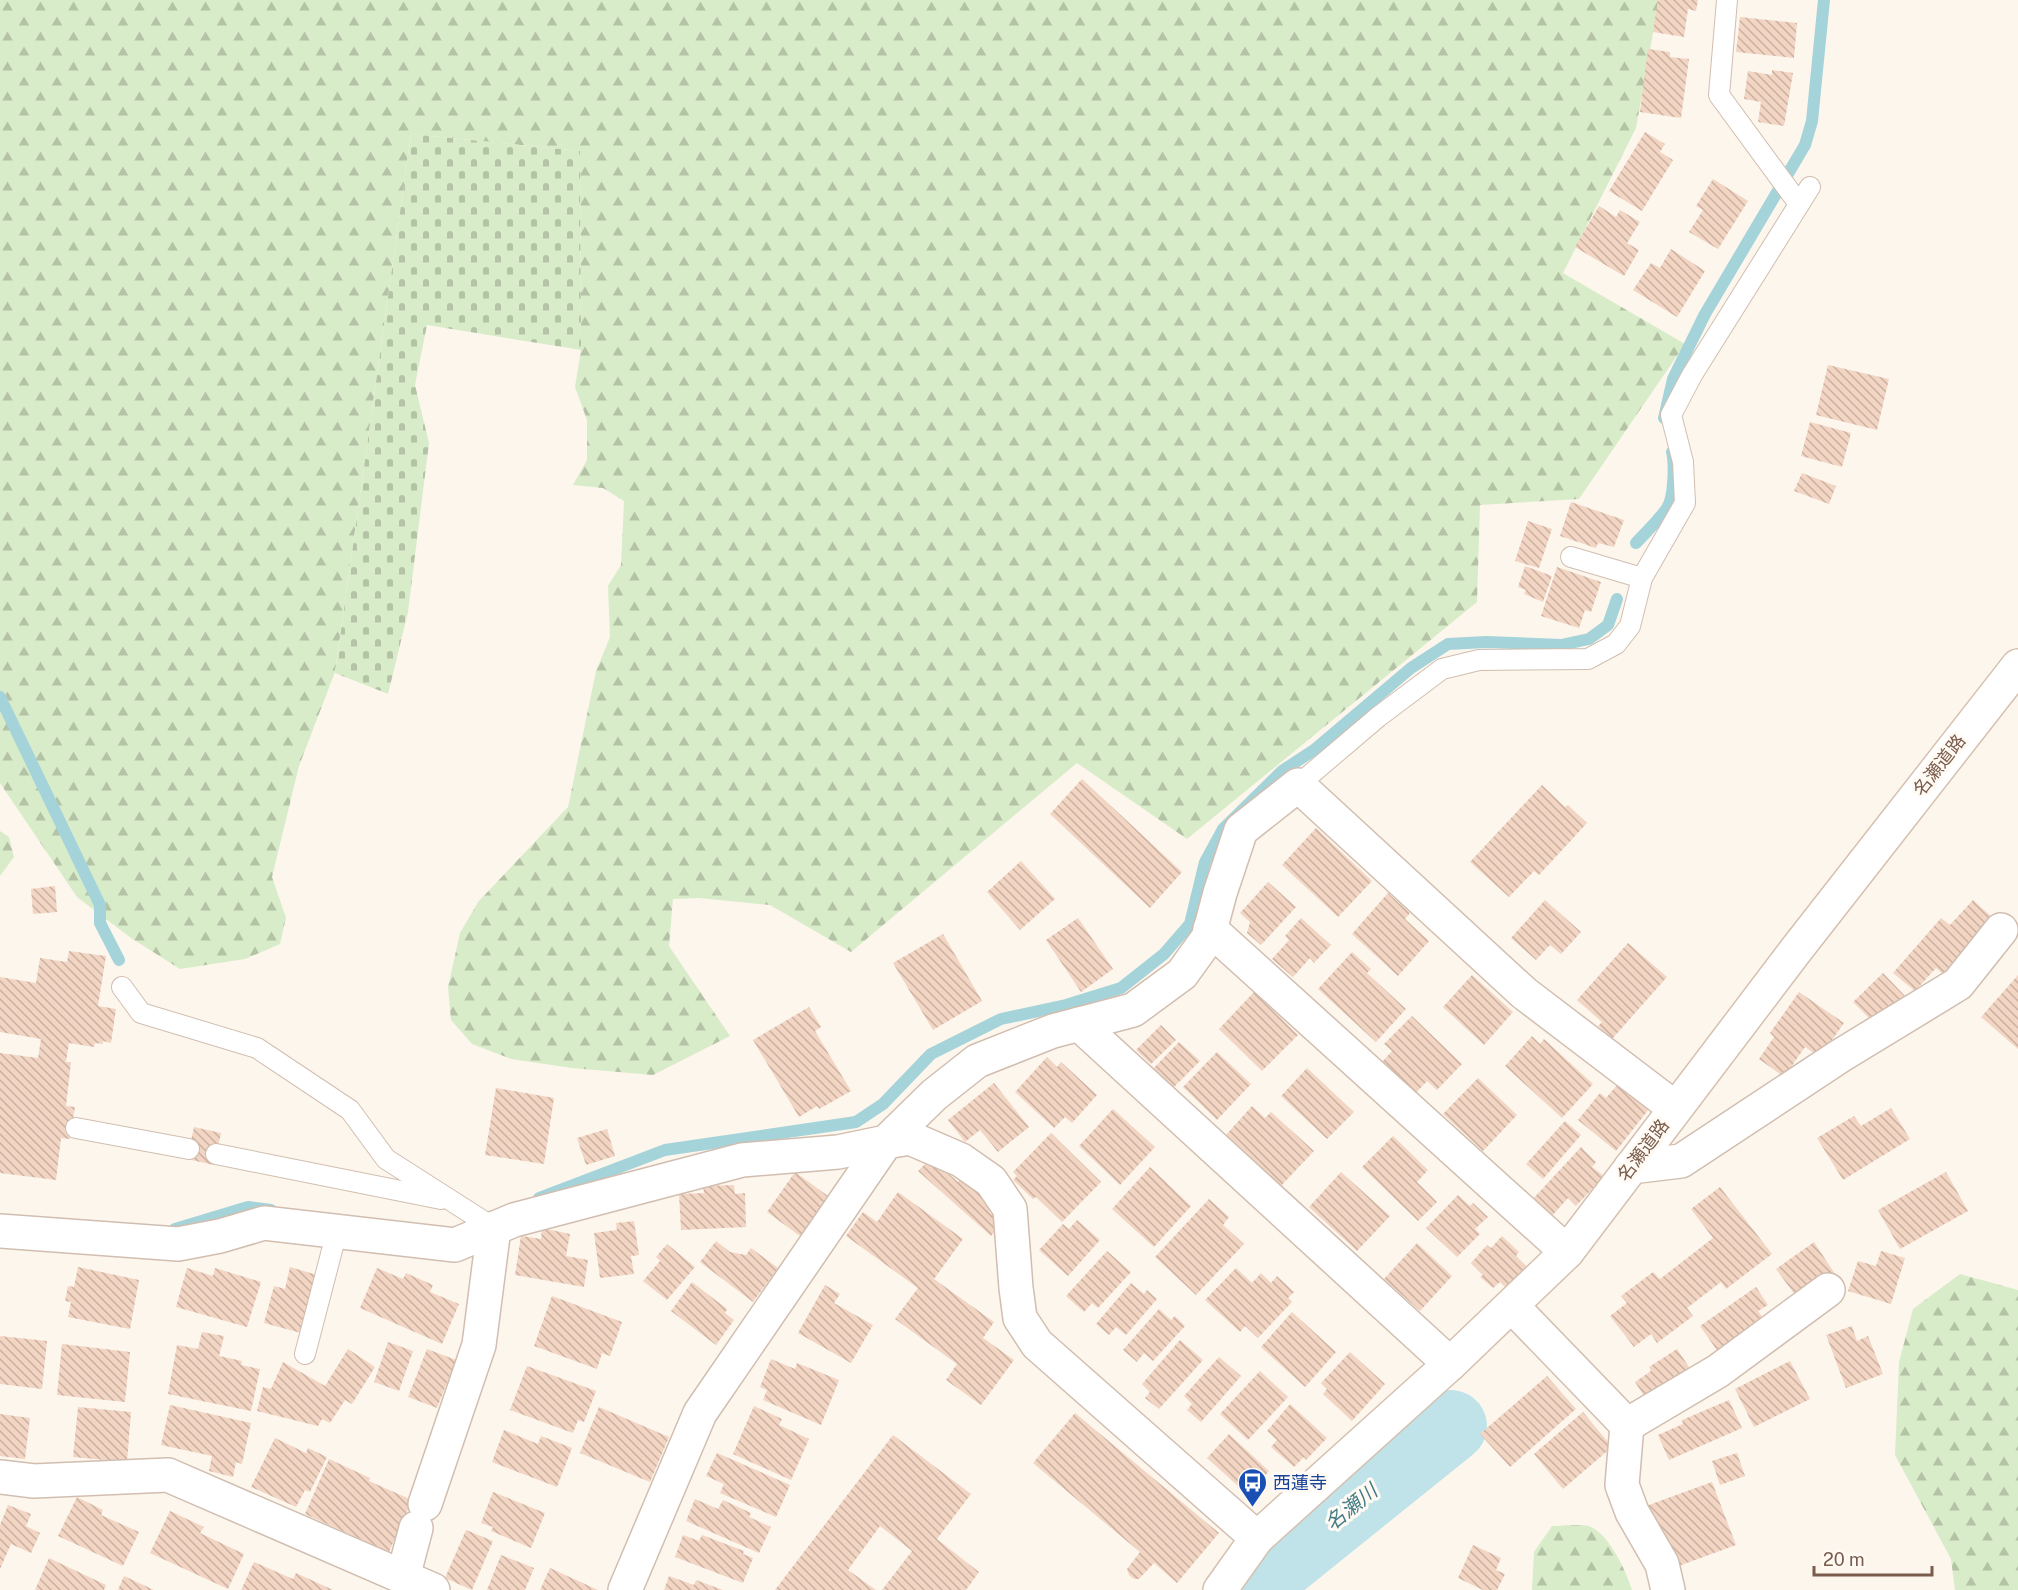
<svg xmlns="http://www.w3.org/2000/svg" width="2018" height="1590" font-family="'Public Sans','Noto Sans JP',sans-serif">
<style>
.forest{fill:url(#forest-firs)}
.cemetery{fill:url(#cemetery-stones)}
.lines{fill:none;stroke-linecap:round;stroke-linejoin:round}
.stream{stroke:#a5d3da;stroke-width:12}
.river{stroke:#bfe3e8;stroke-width:72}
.building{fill:url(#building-back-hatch)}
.lane-casing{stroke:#d1beb0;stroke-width:22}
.street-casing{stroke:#d1beb0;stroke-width:36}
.secondary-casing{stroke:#d6c0b0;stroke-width:36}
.lane{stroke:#fff;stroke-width:20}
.street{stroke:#fff;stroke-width:33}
.secondary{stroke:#fff;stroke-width:33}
.labels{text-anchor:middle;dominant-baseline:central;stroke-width:6;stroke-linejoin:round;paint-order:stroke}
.street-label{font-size:18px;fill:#7a5c4d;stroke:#fffaf3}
.transit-label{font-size:18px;fill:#164399;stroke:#fffaf3;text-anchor:start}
.water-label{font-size:20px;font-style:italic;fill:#437c86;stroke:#fffaf3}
</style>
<defs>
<pattern id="forest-firs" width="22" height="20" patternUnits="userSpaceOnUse" patternTransform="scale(1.5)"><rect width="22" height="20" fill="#d8ecc9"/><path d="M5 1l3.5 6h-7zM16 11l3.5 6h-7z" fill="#b4c2a5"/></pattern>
<pattern id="cemetery-stones" width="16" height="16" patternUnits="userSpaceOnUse" patternTransform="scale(1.5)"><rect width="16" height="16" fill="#d8ecc9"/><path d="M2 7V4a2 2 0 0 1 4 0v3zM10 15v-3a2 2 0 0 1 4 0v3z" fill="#b4c2a5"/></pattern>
<pattern id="building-back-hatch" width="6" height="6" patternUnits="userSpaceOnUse" patternTransform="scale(1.5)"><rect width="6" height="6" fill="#f3d5c3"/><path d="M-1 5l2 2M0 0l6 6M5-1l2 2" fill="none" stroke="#cab0a1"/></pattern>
</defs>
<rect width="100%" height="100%" fill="#fdf6ec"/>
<g class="forest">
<polygon points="0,0 1659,0 1636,128 1563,273 1685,344 1579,499 1480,505 1477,602 1187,839 1077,763 851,952 770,905 699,898 673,899 669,946 730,1036 653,1075 572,1068 511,1059 472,1044 451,1020 448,987 460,933 478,902 568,807 596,671 610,637 608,586 621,565 624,501 603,488 573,485 587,460 587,420 575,387 581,350 580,151 411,134 335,672 299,766 272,877 286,918 280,944 245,959 180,969 131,938 77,897 0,783"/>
<polygon points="0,831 9,837 14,857 0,876"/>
<polygon points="1960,1274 2018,1290 2018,1590 1955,1590 1951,1559 1895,1455 1899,1362 1913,1309"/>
<path d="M1552,1526C1561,1526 1584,1523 1591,1527C1610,1536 1626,1571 1632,1590H1532L1534,1552Z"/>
</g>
<polygon class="cemetery" points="411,134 580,151 581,350 427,325 415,385 429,443 408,612 388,694 335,673"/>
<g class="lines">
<g class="stream">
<polyline points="1664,418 1673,379 1705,314 1805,145 1812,121 1824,0"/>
<path d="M1636,543C1646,532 1659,520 1667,508C1674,498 1675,464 1672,452"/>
<polyline points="0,697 100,905 100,923 119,960"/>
<polyline points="539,1198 665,1150 856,1122 883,1104 931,1054 1001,1019 1066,1005 1121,988 1164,954 1190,924 1205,862 1223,829 1282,771 1314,750 1411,668 1448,644 1486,642 1561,645 1589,639 1608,625 1617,599"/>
<polyline points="175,1229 248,1207 271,1210"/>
</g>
<polyline class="river" points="1254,1590 1272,1570 1451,1426"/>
</g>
<g class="building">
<polygon points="1658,0 1698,0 1696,11 1688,9 1684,37 1653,32"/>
<polygon points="1740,17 1797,23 1794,58 1736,52"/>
<polygon points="1648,49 1670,52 1670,57 1689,59 1681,118 1640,112"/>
<polygon points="1772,70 1793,73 1784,126 1758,122 1761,102 1744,99 1748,71 1772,75"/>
<polygon points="1645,132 1665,144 1660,152 1673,160 1642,211 1609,191"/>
<polygon points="1713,179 1748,201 1718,249 1689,232 1703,210 1696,206"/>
<polygon points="1599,206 1616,217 1620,210 1640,222 1627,243 1639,250 1624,276 1575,247"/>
<polygon points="1671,249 1705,271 1677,317 1633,290 1651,263 1660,268"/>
<polygon points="1828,365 1889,379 1877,430 1816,415"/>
<polygon points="1810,422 1851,433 1842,467 1801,456"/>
<polygon points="1802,473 1836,486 1829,504 1794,491"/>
<polygon points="1571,502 1624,520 1614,547 1598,543 1596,548 1560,536"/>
<polygon points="1528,521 1552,529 1539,568 1515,561"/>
<polygon points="1525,566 1552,576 1543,602 1524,594 1526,590 1518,587"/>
<polygon points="1557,567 1601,582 1591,612 1585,610 1579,628 1541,616"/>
<polygon points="1082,779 1182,872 1150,908 1050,814"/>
<polygon points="1542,785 1565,807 1568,805 1587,823 1539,875 1534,871 1509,897 1470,862"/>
<polygon points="1316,828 1372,881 1338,917 1282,865"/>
<polygon points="1021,861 1055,899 1020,930 987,892"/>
<polygon points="1268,882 1296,907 1261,945 1247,933 1250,922 1240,913"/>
<polygon points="55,886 57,912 33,914 31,889"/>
<polygon points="1388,893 1410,913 1405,919 1429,941 1398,976 1352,934"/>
<polygon points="1545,900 1581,932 1561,954 1550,945 1536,960 1511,938"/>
<polygon points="1973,900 1992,917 1943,974 1936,968 1915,991 1893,973 1941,918 1950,925"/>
<polygon points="1078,918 1113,969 1081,992 1046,940"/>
<polygon points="1301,918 1331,945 1314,963 1310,958 1293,977 1272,959 1289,940 1285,936"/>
<polygon points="943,934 982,1001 933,1030 893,963"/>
<polygon points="1628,943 1667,977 1612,1039 1598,1026 1602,1022 1577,1000"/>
<polygon points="69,951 106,956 98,1006 116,1009 111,1043 103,1041 103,1044 95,1043 94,1047 69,1043 66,1062 71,1062 66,1106 75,1107 70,1139 61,1138 56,1180 0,1173 0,1053 38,1058 41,1039 0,1032 0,977 36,983 40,958 67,962"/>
<polygon points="1352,952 1371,969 1367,973 1406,1009 1376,1042 1318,989"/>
<polygon points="1883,973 1907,998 1877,1026 1853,1002"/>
<polygon points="1472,975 1513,1012 1484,1045 1443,1007"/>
<polygon points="2018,975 2018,1049 1981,1017"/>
<polygon points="1254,992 1298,1035 1262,1071 1219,1029"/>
<polygon points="1799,992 1844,1023 1820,1057 1805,1047 1784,1077 1759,1059 1774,1037 1770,1033"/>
<polygon points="809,1007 821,1027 815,1031 851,1091 819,1109 817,1106 799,1117 753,1040"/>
<polygon points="1412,1016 1462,1064 1437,1090 1427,1081 1414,1095 1381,1063 1392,1051 1384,1044"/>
<polygon points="1161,1025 1176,1040 1151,1064 1136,1050"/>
<polygon points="1532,1036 1540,1044 1544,1039 1593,1084 1562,1118 1505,1066"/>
<polygon points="1179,1042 1200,1061 1169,1092 1149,1073"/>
<polygon points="1217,1052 1251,1084 1217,1120 1183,1087"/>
<polygon points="1047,1057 1057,1067 1061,1062 1097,1095 1072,1123 1065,1117 1054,1128 1015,1092"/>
<polygon points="1307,1068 1354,1112 1327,1139 1281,1096"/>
<polygon points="1478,1078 1517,1115 1483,1151 1443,1114"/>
<polygon points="994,1083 1029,1127 998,1152 980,1130 965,1142 948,1120"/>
<polygon points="1618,1084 1649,1109 1616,1151 1578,1120 1600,1093 1606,1098"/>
<polygon points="496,1088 554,1098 544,1164 485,1155"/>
<polygon points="1252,1106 1265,1118 1271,1112 1314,1151 1280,1187 1225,1136"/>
<polygon points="1891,1108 1910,1139 1843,1180 1817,1138 1854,1116 1861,1126"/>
<polygon points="1113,1109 1155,1147 1120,1185 1079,1146"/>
<polygon points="1565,1121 1581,1135 1543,1179 1526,1164"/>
<polygon points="194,1127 221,1133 214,1165 187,1159"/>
<polygon points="607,1129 615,1156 586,1165 577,1138"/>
<polygon points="1051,1133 1101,1182 1062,1222 1036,1197 1033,1199 1013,1180 1017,1176 1013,1172"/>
<polygon points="1393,1136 1428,1170 1417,1182 1437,1202 1418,1221 1362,1167"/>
<polygon points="1581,1147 1596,1162 1592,1167 1604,1176 1576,1206 1568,1198 1550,1218 1531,1201"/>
<polygon points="931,1158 958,1182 965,1174 997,1203 989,1212 1002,1223 991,1236 918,1171"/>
<polygon points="1150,1167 1191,1206 1154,1247 1112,1209"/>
<polygon points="795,1172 828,1196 800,1236 767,1212"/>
<polygon points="1341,1172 1390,1216 1357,1251 1309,1207"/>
<polygon points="1946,1172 1968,1211 1900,1249 1878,1210"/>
<polygon points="734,1185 735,1194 745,1193 746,1227 681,1230 679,1194 704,1193 703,1186"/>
<polygon points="1720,1187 1772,1254 1726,1289 1721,1282 1687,1308 1693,1316 1657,1343 1651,1334 1634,1347 1610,1316 1627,1303 1621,1296 1653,1272 1660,1279 1713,1238 1691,1209"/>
<polygon points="898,1192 963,1239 934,1279 994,1322 983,1338 1014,1360 981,1405 946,1380 957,1364 895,1319 918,1288 846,1236 863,1212 877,1222"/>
<polygon points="1458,1195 1470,1206 1473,1203 1488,1217 1475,1229 1480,1234 1457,1257 1426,1228"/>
<polygon points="1209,1199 1229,1217 1223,1225 1244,1244 1196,1295 1155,1257"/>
<polygon points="1077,1220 1100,1240 1068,1276 1039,1250 1063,1224 1069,1229"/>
<polygon points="634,1221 639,1255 631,1256 634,1274 600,1278 594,1233 617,1230 616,1223"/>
<polygon points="542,1228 570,1234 566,1256 588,1260 584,1287 515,1275 521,1236 541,1239"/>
<polygon points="1502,1236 1519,1252 1516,1256 1527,1267 1507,1289 1500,1282 1493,1288 1480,1277 1483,1275 1471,1263 1487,1245 1491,1248"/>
<polygon points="716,1241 730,1252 746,1255 751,1248 778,1268 753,1302 700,1262"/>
<polygon points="1814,1242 1835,1274 1798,1299 1776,1269"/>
<polygon points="1417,1243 1452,1276 1420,1311 1384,1279"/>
<polygon points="667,1244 695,1267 667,1300 643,1281 660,1261 656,1257"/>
<polygon points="1107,1251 1131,1272 1098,1308 1092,1303 1084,1312 1066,1296"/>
<polygon points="1881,1251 1905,1258 1891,1304 1848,1291 1858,1261 1876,1266"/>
<polygon points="78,1267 139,1280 130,1329 68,1317 71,1302 65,1301 68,1286 74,1287"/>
<polygon points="290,1267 317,1275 301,1333 264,1323 274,1286 285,1289"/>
<polygon points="187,1268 213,1276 215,1268 261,1282 247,1327 176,1307"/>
<polygon points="377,1268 403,1279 406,1273 433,1285 430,1292 459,1304 442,1344 360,1308"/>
<polygon points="1236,1268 1252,1283 1261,1273 1271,1283 1277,1276 1294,1292 1288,1298 1292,1302 1258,1338 1245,1326 1240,1332 1205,1300"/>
<polygon points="692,1282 727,1309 725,1313 734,1320 716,1345 671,1311"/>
<polygon points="1131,1283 1144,1294 1147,1290 1157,1299 1126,1335 1116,1327 1109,1335 1096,1324"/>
<polygon points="825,1285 840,1294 834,1303 873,1325 851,1363 798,1333"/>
<polygon points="1756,1287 1768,1305 1758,1311 1769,1327 1723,1359 1700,1326"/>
<polygon points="552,1296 622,1322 610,1356 602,1353 597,1369 534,1346"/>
<polygon points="1159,1309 1171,1320 1175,1316 1185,1326 1153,1361 1144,1353 1137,1362 1123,1350"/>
<polygon points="1292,1312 1336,1352 1305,1387 1261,1347"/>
<polygon points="1852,1326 1857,1341 1868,1336 1883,1374 1846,1388 1826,1335"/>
<polygon points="202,1332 224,1336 219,1356 242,1361 241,1365 260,1369 251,1411 168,1394 177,1345 198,1349"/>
<polygon points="0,1336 47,1341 42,1389 0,1384"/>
<polygon points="1180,1340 1203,1360 1159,1409 1145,1398 1150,1392 1142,1384"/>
<polygon points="388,1342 413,1351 399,1391 374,1382"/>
<polygon points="62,1344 130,1352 125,1402 57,1395"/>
<polygon points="348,1349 375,1367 352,1404 345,1400 330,1423 322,1419 318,1426 257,1411 263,1387 271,1389 283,1362 325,1386"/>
<polygon points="427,1349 456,1360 437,1408 408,1397"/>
<polygon points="1677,1349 1693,1373 1647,1401 1635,1382 1651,1371 1649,1367"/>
<polygon points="1350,1352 1385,1384 1352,1421 1323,1394 1327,1389 1321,1383"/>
<polygon points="1219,1357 1241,1376 1201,1422 1187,1410 1192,1404 1184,1396"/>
<polygon points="771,1359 795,1369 797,1363 839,1380 821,1425 763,1400 767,1390 760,1387"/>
<polygon points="1790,1361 1810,1399 1754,1427 1735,1389"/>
<polygon points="527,1366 596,1391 584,1422 578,1420 573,1433 510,1410"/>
<polygon points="1260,1371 1288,1397 1248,1440 1220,1414"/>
<polygon points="1547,1376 1576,1409 1510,1467 1480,1434"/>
<polygon points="1729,1400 1742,1428 1669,1460 1658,1435 1683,1424 1682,1420"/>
<polygon points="1290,1404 1327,1438 1306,1460 1304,1457 1294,1467 1271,1447 1277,1440 1267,1431"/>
<polygon points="170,1405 251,1423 242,1464 236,1462 233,1477 209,1471 212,1456 161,1445"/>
<polygon points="754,1406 782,1419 779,1425 809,1439 791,1480 733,1454"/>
<polygon points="78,1407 131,1412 127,1462 73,1457"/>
<polygon points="599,1407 669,1437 650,1482 580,1453"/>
<polygon points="1583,1412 1612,1447 1563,1489 1534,1454"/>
<polygon points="1075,1413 1219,1533 1177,1583 1154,1563 1139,1579 1134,1579 1129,1575 1127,1569 1140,1552 1033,1463"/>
<polygon points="0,1414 30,1418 25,1459 0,1456"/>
<polygon points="504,1430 538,1444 541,1436 572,1448 557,1487 492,1462"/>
<polygon points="1229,1434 1269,1471 1248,1495 1207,1458"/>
<polygon points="893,1435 971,1494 937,1539 979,1572 966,1590 882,1590 912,1551 880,1526 848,1570 876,1590 775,1590"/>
<polygon points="275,1438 306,1453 308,1448 327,1457 310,1492 305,1490 296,1507 251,1487"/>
<polygon points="717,1453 790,1485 776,1517 720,1493 724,1484 706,1476"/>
<polygon points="1737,1453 1745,1476 1720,1485 1712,1461"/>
<polygon points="329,1459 370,1478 369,1481 412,1500 389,1552 305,1514"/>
<polygon points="1712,1482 1736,1545 1676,1567 1662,1531 1656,1533 1646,1506"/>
<polygon points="493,1492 545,1513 531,1548 491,1531 493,1527 481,1523"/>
<polygon points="77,1497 103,1510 101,1515 139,1532 123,1566 58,1536"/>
<polygon points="695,1499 718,1509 723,1500 751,1513 749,1517 771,1527 759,1553 686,1521"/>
<polygon points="8,1505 31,1514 26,1526 40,1533 31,1553 11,1544 0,1569 0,1525"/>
<polygon points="170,1511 204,1527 200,1533 244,1554 228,1589 150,1553"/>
<polygon points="466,1530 493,1541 472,1590 445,1578"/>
<polygon points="683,1535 699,1541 702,1535 744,1551 743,1554 753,1558 743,1583 675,1557"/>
<polygon points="1473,1545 1501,1558 1496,1570 1505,1574 1497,1590 1483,1590 1458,1578"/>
<polygon points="501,1555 534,1568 525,1590 487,1590"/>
<polygon points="49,1558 106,1585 104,1590 35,1590"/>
<polygon points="254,1562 293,1579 296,1573 333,1590 241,1590"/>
<polygon points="550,1568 598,1590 540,1590"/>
<polygon points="124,1576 154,1590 118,1590"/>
<polygon points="669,1576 694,1585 696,1580 723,1590 664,1590"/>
</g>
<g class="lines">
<defs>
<g id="lane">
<polyline points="1727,0 1719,95 1799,204"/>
<polyline points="1571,557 1642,578"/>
<polyline points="1298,785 1378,717 1442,669 1479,660 1588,659 1616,644 1630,626 1642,578 1685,503 1683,462 1671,415 1692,375 1810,187"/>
<polyline points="122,987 141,1013 257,1048 350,1110 386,1159 494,1228"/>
<polyline points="76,1128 189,1149"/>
<polyline points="216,1154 441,1199"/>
<polyline points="305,1354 337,1231"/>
</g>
<g id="street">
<polyline points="1210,929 1567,1252"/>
<polyline points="1079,1024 1450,1364"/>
<polyline points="1631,1167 1681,1161 1840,1056 1958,984 2001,930"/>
<polyline points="0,1231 178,1244 220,1236 264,1223 455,1245 514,1220 742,1160 838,1152 886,1142 934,1095 977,1061 1053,1031 1133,1010 1182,974 1208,938 1220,893 1241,830 1298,785 1524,993 1675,1108"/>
<polyline points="1512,1306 1627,1425 1622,1485 1632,1512 1662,1564 1668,1590"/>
<polyline points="1627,1425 1718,1371 1828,1290"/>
<polyline points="0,1477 34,1481 168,1475 433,1590"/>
<polyline points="425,1504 479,1345 494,1228"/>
<polyline points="403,1577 416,1528"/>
<polyline points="625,1590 700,1413 886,1142 910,1138 961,1160 991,1181 1010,1209 1016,1288 1020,1318 1037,1344 1257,1538"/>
</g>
<polyline id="secondary" points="1220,1590 1257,1538 1450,1364 1567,1252 1796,950 2018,666"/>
</defs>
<use href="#lane" class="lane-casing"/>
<use href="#street" class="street-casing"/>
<use href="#secondary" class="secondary-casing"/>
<use href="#lane" class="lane"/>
<use href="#street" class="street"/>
<use href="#secondary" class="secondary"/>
</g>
<defs>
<symbol id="bus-pin" viewBox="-11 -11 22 30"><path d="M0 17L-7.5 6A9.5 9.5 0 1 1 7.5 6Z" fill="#1a4fb4" stroke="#fffaf3"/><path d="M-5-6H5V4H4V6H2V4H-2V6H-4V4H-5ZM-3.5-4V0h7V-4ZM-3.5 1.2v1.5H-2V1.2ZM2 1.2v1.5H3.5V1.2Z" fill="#fff"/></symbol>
</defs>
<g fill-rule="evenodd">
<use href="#bus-pin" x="1236" y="1466" width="33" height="45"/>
</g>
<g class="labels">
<g class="street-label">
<text transform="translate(1939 765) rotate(-52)">名瀬道路</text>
<text transform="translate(1643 1150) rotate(-53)">名瀬道路</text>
</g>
<g class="transit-label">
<text x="1273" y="1482">西蓮寺</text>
</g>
<g class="water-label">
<text transform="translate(1351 1507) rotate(-39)">名瀬川</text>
</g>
</g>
<path d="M1814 1566v9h118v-9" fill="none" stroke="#7a5c4d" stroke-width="3"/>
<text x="1823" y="1566" font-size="18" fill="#7a5c4d" stroke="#fffaf3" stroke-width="4.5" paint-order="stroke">20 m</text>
</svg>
